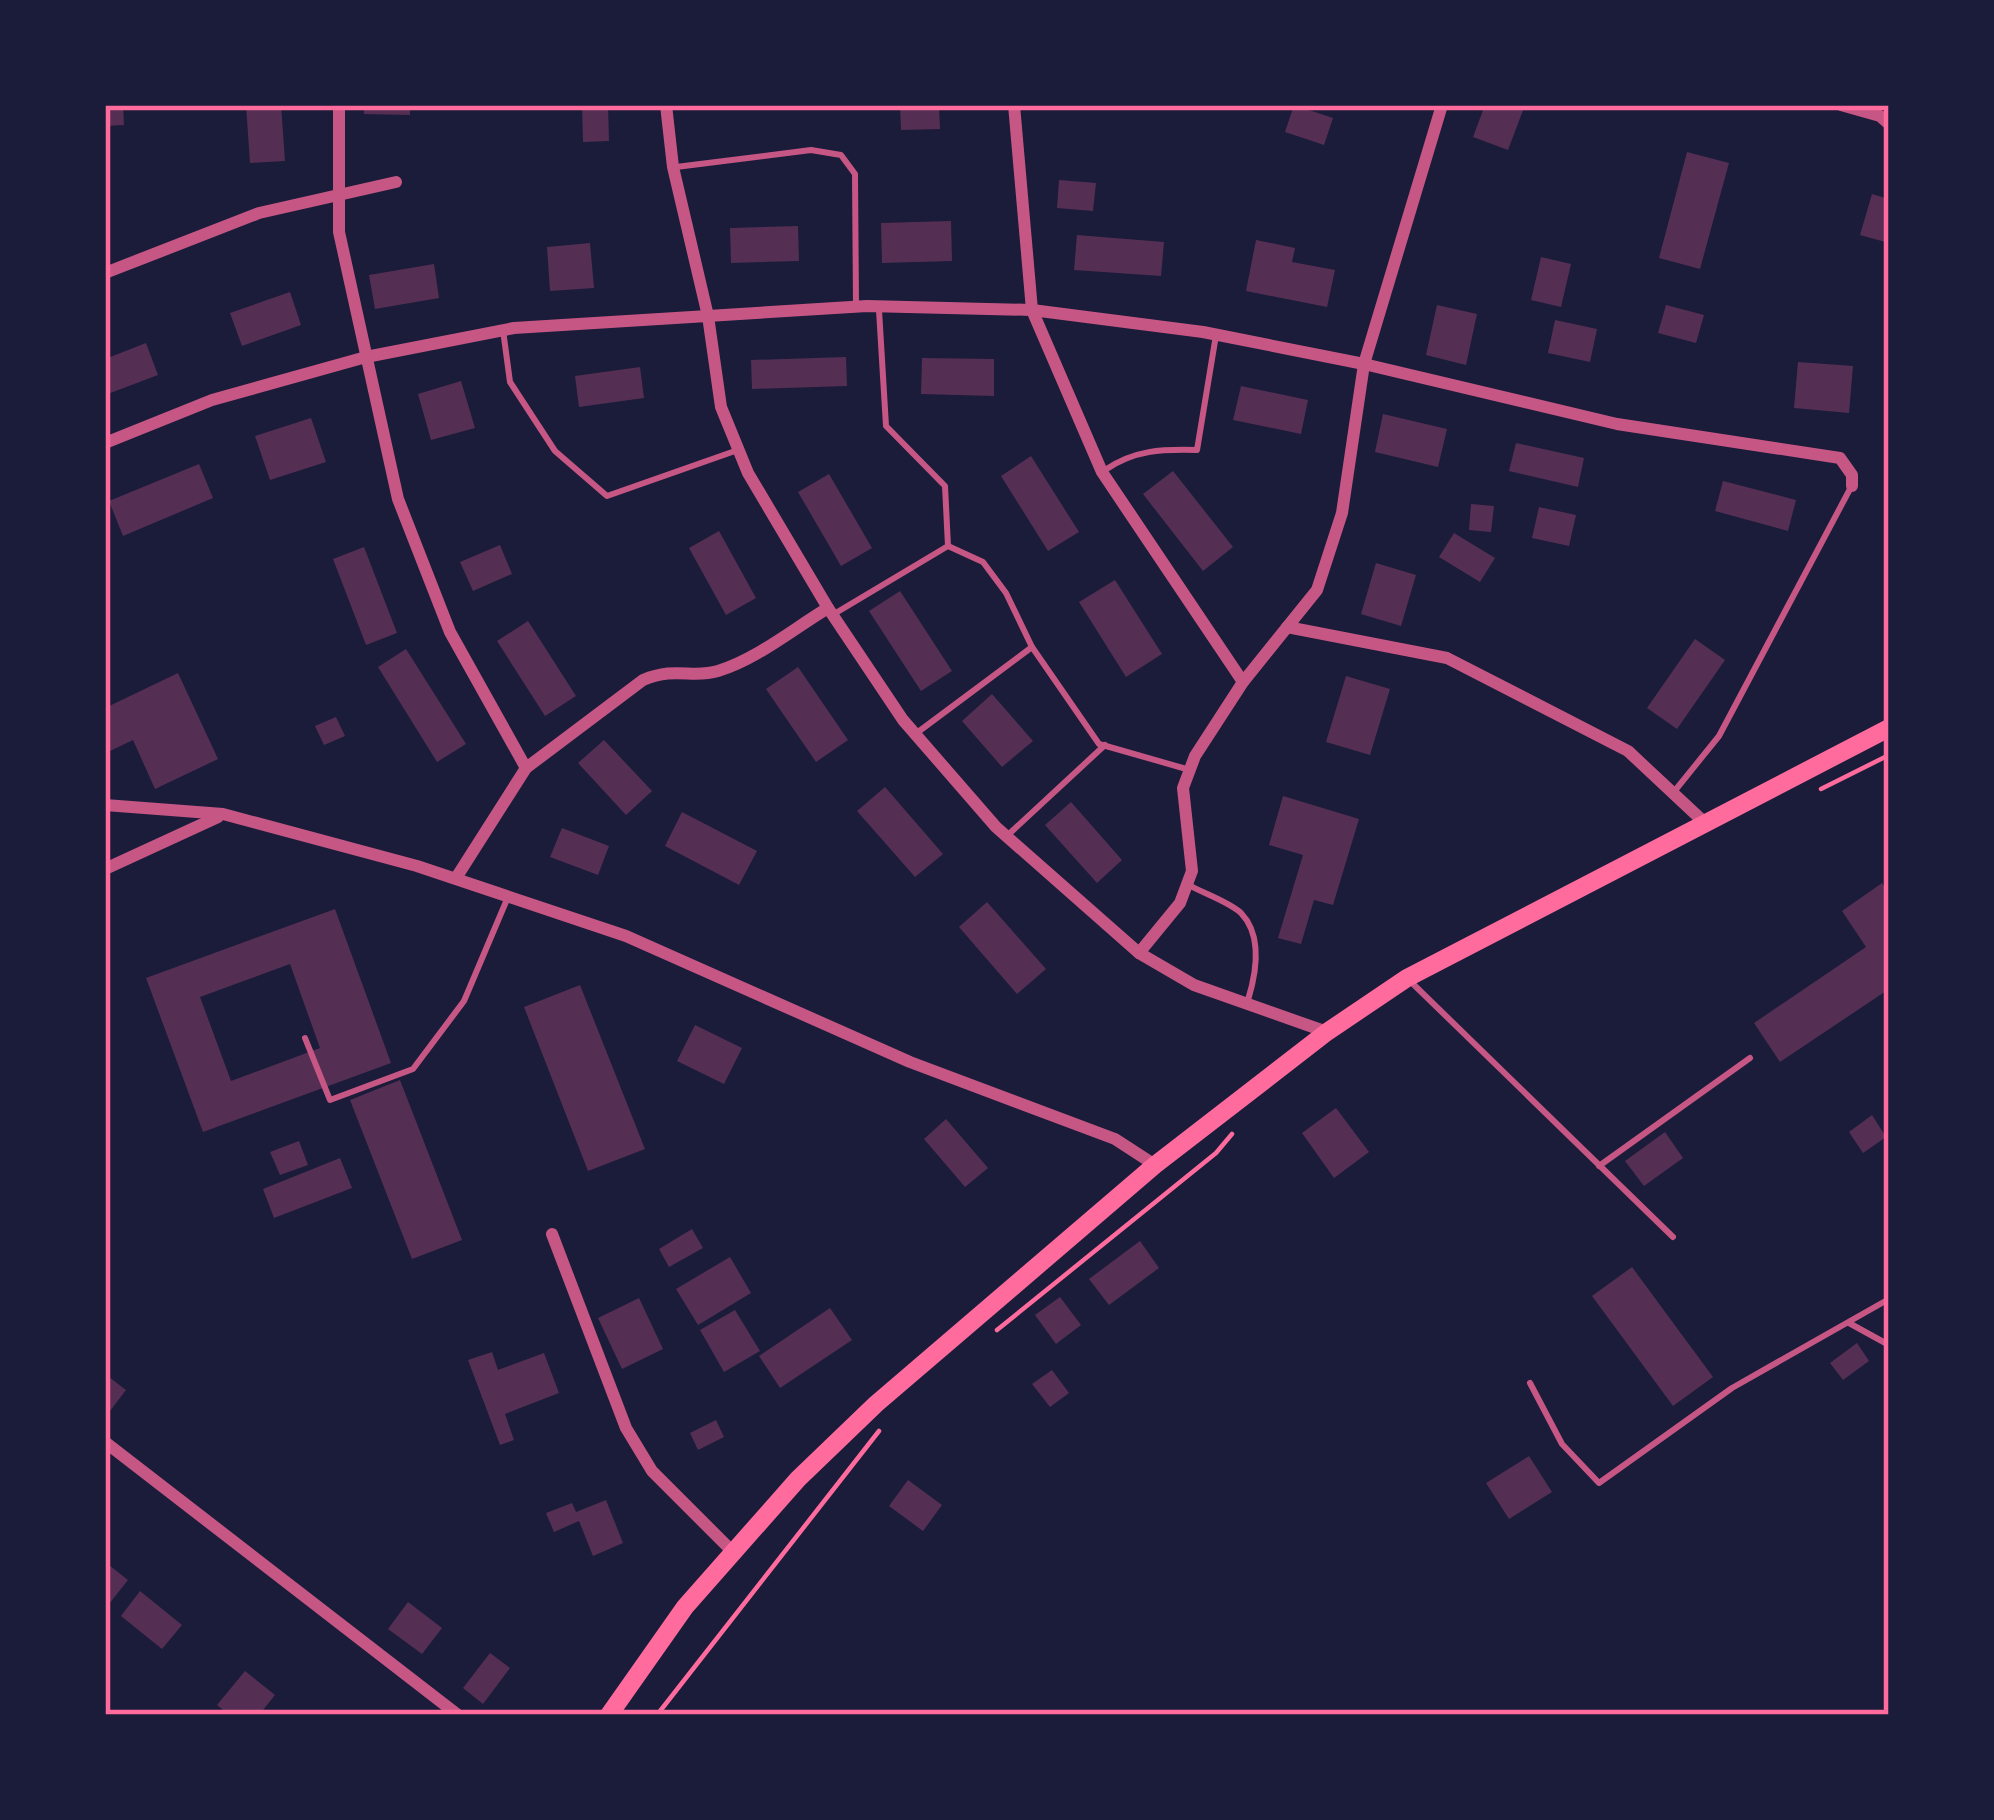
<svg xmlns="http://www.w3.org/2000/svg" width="1994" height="1820" font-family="Lato,sans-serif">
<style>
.building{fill:#542f53;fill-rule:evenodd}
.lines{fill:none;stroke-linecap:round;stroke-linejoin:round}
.path{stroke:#ff6b9d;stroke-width:4.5}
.service{stroke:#c65784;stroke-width:6}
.minor{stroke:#c65784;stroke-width:12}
.secondary{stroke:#ff6b9d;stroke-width:18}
.neatline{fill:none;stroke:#ff6b9d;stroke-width:4.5}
</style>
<rect width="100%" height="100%" fill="#1b1b3a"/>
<g class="building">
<polygon points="105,105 123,105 124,125 105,126"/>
<polygon points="246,105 281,105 285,161 250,163"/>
<polygon points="364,105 410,105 410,115 364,114"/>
<polygon points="582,105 608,105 609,141 583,142"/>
<polygon points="900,105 939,105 940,129 901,130"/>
<polygon points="1294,105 1333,118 1324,145 1285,132"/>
<polygon points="1485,105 1525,105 1508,150 1473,137"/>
<polygon points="1687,152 1729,163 1700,269 1659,258"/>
<polygon points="1059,180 1096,183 1093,211 1057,208"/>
<polygon points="1872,194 1889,199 1889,243 1860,235"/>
<polygon points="951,221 952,261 882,263 881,223"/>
<polygon points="798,226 799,261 731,263 730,228"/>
<polygon points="1077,235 1164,242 1161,276 1074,270"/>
<polygon points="1256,240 1295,248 1292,262 1335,270 1327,307 1246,291"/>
<polygon points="590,243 594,288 550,291 547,247"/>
<polygon points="1541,257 1571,264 1561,307 1531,300"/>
<polygon points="434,264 439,298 375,309 369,275"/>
<polygon points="290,292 301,325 242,346 230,313"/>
<polygon points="1437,305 1477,314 1466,365 1426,355"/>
<polygon points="1666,305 1704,315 1696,343 1658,333"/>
<polygon points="1555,320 1597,329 1590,362 1548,353"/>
<polygon points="146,343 158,375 105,395 105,359"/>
<polygon points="846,357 847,386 752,389 751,360"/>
<polygon points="922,358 994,359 994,396 921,394"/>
<polygon points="1798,362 1853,366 1849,413 1794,408"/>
<polygon points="640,367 644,398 579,407 575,376"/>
<polygon points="461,381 475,428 431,440 418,394"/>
<polygon points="1241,386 1308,400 1301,434 1233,420"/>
<polygon points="1383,414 1447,429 1438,467 1375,452"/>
<polygon points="311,418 326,462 270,480 255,436"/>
<polygon points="1516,443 1584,458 1578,487 1509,471"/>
<polygon points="1031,456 1079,532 1048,551 1001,476"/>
<polygon points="199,464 213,498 123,536 109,501"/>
<polygon points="1173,471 1233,547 1203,571 1143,494"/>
<polygon points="829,474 872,548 841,566 798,492"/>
<polygon points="1723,481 1796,500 1788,531 1715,511"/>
<polygon points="1471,504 1494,506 1491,532 1469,530"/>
<polygon points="1539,507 1576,515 1569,546 1532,538"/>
<polygon points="719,531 756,598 726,615 689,548"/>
<polygon points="1454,533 1495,558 1480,582 1439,557"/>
<polygon points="500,545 512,574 473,591 460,562"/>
<polygon points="364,547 397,633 366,645 333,559"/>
<polygon points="1376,563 1416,575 1401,626 1361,614"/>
<polygon points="1115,580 1162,654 1126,677 1079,602"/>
<polygon points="900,591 952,671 921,691 869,611"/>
<polygon points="528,621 576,696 545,716 497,641"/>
<polygon points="1695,639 1725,660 1677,729 1647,708"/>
<polygon points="406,649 466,744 437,762 378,667"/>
<polygon points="798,667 848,740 816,762 766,689"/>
<polygon points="178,673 218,759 155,789 133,740 110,751 105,740 105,708"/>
<polygon points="1346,676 1390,689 1370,755 1326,742"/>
<polygon points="992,694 1033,741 1002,767 962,721"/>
<polygon points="336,717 345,736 324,745 315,726"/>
<polygon points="604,740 652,791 626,815 578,763"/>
<polygon points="885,787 943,854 915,877 857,811"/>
<polygon points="1283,796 1359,819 1333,905 1314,900 1301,944 1278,938 1303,855 1269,845"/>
<polygon points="1071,802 1122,860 1097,883 1045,825"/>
<polygon points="682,812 757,851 739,885 665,846"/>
<polygon points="562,828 609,846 598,875 550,857"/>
<polygon points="1882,883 1889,894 1889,989 1780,1062 1754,1023 1866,947 1842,911"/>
<polygon points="987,902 1046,969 1017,994 959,927"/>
<path d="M335,909L391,1063L203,1132L146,978ZM290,964L320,1048L231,1081L200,997Z"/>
<polygon points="580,985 645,1149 588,1171 524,1007"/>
<polygon points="695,1025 742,1048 724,1084 677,1061"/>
<polygon points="400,1080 462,1240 412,1259 350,1100"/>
<polygon points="1336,1108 1369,1152 1334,1178 1302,1133"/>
<polygon points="1872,1115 1886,1137 1863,1153 1849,1132"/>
<polygon points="946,1119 988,1168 965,1187 924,1139"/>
<polygon points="1665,1132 1683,1158 1644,1186 1625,1161"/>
<polygon points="299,1141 308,1165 280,1175 270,1152"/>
<polygon points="340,1158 352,1188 274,1218 263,1189"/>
<polygon points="692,1229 703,1248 669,1267 659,1249"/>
<polygon points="1140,1241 1159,1268 1109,1305 1089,1279"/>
<polygon points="730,1257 751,1293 698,1325 676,1289"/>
<polygon points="1632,1267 1713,1377 1673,1406 1592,1296"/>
<polygon points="1060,1297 1081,1325 1056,1344 1035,1315"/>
<polygon points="639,1298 663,1349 622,1369 598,1318"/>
<polygon points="830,1308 852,1340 780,1388 759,1356"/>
<polygon points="735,1310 760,1351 724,1372 700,1330"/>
<polygon points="1857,1343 1869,1361 1843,1380 1830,1363"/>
<polygon points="492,1352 498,1370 544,1353 559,1393 505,1414 514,1440 500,1445 468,1360"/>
<polygon points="1052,1370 1069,1393 1050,1407 1032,1384"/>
<polygon points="105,1374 126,1390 110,1411 105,1408"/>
<polygon points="716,1420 724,1437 698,1450 690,1433"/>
<polygon points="1529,1456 1552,1492 1509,1519 1486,1483"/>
<polygon points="908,1480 942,1505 923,1531 889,1506"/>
<polygon points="606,1500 623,1543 593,1556 579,1521 554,1532 546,1513 572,1503 576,1512"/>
<polygon points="105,1562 128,1580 105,1609"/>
<polygon points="140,1591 182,1625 162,1649 121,1616"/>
<polygon points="408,1602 442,1628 422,1654 388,1629"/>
<polygon points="490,1653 510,1668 483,1704 463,1688"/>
<polygon points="245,1671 275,1695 259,1715 229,1715 217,1705"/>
</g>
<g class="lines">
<g class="path">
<polyline points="1821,789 1889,755"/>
<polyline points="997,1330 1216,1153 1232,1134"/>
<polyline points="657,1715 879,1431"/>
</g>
<g class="service">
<polyline points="676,167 811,150 841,155 855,174 856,306"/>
<polyline points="503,330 510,382 555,451 607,496 735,451"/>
<path d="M1105,470C1134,450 1162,449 1197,450L1216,335"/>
<polyline points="948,546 983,562 1006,593 1032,647 1099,744 1190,770"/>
<polyline points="834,614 948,546 945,486 886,426 879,310"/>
<polyline points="918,732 1032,647"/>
<polyline points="1673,793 1719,736 1850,489"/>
<polyline points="1009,834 1105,745"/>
<path d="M1187,884C1202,893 1228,901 1241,913C1263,936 1256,974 1248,1000"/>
<polyline points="1410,981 1673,1237"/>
<polyline points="305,1038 330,1100 413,1069 464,1001 508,897"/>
<polyline points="1599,1166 1750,1058"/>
<polyline points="1849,1323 1889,1345"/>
<polyline points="1530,1383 1562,1444 1599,1483 1732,1388 1889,1299"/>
</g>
<g class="minor">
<polyline points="339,105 339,232 398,499 450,632 526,768"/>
<polyline points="666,105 673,167 708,316 721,407 748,473 828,608 903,720 996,827 1139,953 1194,985 1327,1032"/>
<polyline points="1014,105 1032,310 1102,472 1243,682"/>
<polyline points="1841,105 1880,116 1889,124"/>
<polyline points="105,273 259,213 396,182"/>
<polyline points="105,443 212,400 366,357 514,328 867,306 1032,310 1203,332 1364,364 1617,424 1840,458 1852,475 1852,486"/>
<polyline points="1287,627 1447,658 1628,751 1705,823"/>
<polyline points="105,805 223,814 417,866 626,936 910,1062 1115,1139 1155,1165"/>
<polyline points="105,869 218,817"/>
<path d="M456,878L526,768L643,680C677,666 691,679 718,671C757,659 793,629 828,608"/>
<polyline points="1139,953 1180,903 1192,871 1183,788 1195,756 1243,682 1317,590 1342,513 1364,364 1442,105"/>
<polyline points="552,1234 626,1428 652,1471 732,1551"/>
<polyline points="105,1442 458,1715"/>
</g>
<polyline class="secondary" points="609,1715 685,1607 798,1479 876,1404 1155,1165 1327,1032 1407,978 1889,728"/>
</g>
<rect width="1994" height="1820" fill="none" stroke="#1b1b3a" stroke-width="216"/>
<rect x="108" y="108" width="1778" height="1604" class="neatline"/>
</svg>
